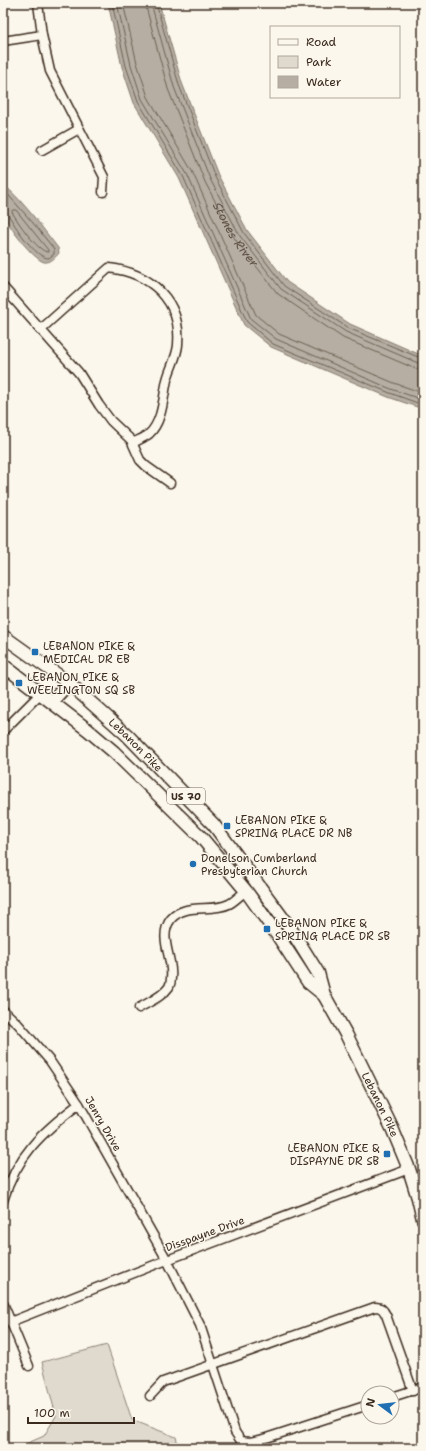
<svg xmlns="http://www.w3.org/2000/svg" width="426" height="1451" font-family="'Shantell Sans',sans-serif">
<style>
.green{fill:#dfd9ce;stroke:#8d8276}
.water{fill:#b6aea2;stroke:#85796d}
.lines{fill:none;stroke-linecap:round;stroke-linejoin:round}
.shore{stroke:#6c5f53;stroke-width:1}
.street-casing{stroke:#3b2a1e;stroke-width:11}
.primary-casing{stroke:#3b2a1e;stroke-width:15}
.street{stroke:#fbf7ec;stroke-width:8}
.primary{stroke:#fbf7ec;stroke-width:12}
.poi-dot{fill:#1f6fb2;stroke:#fbf7ec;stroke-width:1.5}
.labels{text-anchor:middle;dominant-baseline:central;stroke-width:3;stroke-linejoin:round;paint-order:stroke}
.shield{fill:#fbf7ec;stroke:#75685c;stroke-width:1}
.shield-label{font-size:10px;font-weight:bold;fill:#3b2a1e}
.poi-label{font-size:11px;fill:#3b2a1e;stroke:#fbf7ec;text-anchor:start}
.street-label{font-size:11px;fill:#3b2a1e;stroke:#fbf7ec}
.water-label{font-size:12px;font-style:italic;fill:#605246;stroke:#fbf7ec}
</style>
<rect width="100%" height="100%" fill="#fbf7ec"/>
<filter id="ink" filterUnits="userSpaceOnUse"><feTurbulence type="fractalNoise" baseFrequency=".025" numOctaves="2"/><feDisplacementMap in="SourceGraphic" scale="8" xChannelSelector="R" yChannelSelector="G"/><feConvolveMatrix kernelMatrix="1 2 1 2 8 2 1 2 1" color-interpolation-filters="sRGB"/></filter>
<g filter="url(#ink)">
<polygon class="green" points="107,1345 132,1420 176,1437 179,1448 16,1448 44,1436 56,1416 42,1362"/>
<g class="water">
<polygon points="108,3 159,3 182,83 218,175 247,230 287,282 350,324 423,356 423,409 388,397 271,347 244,325 179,178 134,103 122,67"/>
<path d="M3,184C24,202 41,226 58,248L59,253C55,258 50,263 44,262C33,259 8,226 4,215C1,208 3,192 3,184Z"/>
</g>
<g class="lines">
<g class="shore">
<polyline points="112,3 126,66 138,101 183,176 247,322 273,344 390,393 423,405"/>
<polyline points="117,3 131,65 142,99 187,174 251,319 276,339 391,389 423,400"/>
<polyline points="123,3 137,63 148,97 192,171 256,315 279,334 394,383 423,393"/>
<path id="s1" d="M145,3L168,89L205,182L235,239L278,294L343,338L416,369L423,370"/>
<polyline points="151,3 174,87 210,179 240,236 281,289 346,332 418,363 423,364"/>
<polyline points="156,3 179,85 215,177 244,233 284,286 348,328 423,359"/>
<path d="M3,189L33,223L54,249V254L49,258C36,259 14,225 8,214L3,213"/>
<path d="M13,210H16L48,250V252C38,252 17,221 12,212Z"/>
</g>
<defs>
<g id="street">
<polyline points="38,3 42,35 50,71 104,177 103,192"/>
<polyline points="3,41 42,35"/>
<polyline points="42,150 79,129"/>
<polyline points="3,287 79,373 99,405 111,421 131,440 140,460 146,466 170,483"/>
<path d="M40,330L109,268C150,273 182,300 178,345C177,357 170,368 167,380C163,397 163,421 149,434C144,438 138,440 133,443"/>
<polyline points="3,731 41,693"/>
<path d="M139,1008C149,1002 162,997 169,987C170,985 171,981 171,978C174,959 157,937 171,919C185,902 211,913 229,904C235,901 240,895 246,891"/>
<polyline points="3,1010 18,1024 50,1061 79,1104 167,1260 200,1325 235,1432 241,1441 250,1442 260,1440 368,1405"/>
<path d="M3,1201C17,1155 42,1132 79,1104"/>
<polyline points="3,1303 29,1366"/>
<polyline points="10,1322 167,1260 409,1169"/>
<path d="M150,1396L163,1382L375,1307C381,1307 383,1309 386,1315L413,1391"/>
<polyline points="392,1397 423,1387"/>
</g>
<g id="primary">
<path id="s2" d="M3,636L69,683L127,735L214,825L290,928L318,973L324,995L347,1036L392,1128L409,1169L418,1198L423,1219"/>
<polyline points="3,665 88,730 114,752 201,837 246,891 278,936 308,982 324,995"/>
<polyline points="52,701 69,683"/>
</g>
</defs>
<use href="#street" class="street-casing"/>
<use href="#primary" class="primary-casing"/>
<use href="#street" class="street"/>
<use href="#primary" class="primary"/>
</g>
</g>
<g class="poi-dot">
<rect x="31" y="648" width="8" height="8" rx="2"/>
<rect x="15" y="679" width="8" height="8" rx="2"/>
<rect x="223" y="822" width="8" height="8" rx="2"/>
<circle cx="193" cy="864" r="4"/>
<rect x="263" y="925" width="8" height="8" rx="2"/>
<rect x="383" y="1150" width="8" height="8" rx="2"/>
</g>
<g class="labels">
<rect class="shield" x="167" y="788" width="38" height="16" rx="3"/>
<g class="shield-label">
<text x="186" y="796">US 70</text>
</g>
<g class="poi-label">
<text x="43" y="646">LEBANON PIKE &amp;<tspan x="43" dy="13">MEDICAL DR EB</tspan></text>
<text x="27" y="677">LEBANON PIKE &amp;<tspan x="27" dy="13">WEELINGTON SQ SB</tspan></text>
<text x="235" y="820">LEBANON PIKE &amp;<tspan x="235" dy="13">SPRING PLACE DR NB</tspan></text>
<text x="201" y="858">Donelson Cumberland<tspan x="201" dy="13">Presbyterian Church</tspan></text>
<text x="275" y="923">LEBANON PIKE &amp;<tspan x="275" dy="13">SPRING PLACE DR SB</tspan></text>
<text x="379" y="1148" text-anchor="end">LEBANON PIKE &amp;<tspan x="379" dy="13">DISPAYNE DR SB</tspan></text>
</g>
<g class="street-label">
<text stroke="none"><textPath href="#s2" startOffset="172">Lebanon Pike</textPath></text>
<text stroke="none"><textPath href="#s2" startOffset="611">Lebanon Pike</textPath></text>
<text transform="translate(103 1124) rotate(60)">Jenry Drive</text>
<text transform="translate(205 1234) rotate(-20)">Disspayne Drive</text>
</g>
<g class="water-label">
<text stroke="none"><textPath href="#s1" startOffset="250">Stones River</textPath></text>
</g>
</g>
<rect width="426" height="1451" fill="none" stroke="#fbf7ec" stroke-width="16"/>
<rect x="8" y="8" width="410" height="1435" fill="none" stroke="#3b2a1e" stroke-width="1.5" filter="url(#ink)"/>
<rect x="270" y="26" width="130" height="72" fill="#fbf7ec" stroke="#aea59a"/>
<rect x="278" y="39" width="20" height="6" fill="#fbf7ec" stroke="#aea59a"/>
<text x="306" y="46" font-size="12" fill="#3b2a1e">Road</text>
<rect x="278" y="56" width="20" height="12" fill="#dfd9ce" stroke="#aea59a"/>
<text x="306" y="66" font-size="12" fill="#3b2a1e">Park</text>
<rect x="278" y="76" width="20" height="12" fill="#b6aea2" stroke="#aea59a"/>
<text x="306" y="86" font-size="12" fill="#3b2a1e">Water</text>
<g transform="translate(380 1405) rotate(285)"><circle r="19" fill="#fbf7ec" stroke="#aea59a"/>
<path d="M0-3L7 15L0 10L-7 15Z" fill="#1f6fb2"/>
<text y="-6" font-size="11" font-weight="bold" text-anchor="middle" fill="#3b2a1e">N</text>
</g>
<path d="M28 1417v6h106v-6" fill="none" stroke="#3b2a1e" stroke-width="2"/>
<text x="34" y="1417" font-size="12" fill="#3b2a1e" stroke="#fbf7ec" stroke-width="3" paint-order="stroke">100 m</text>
</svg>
